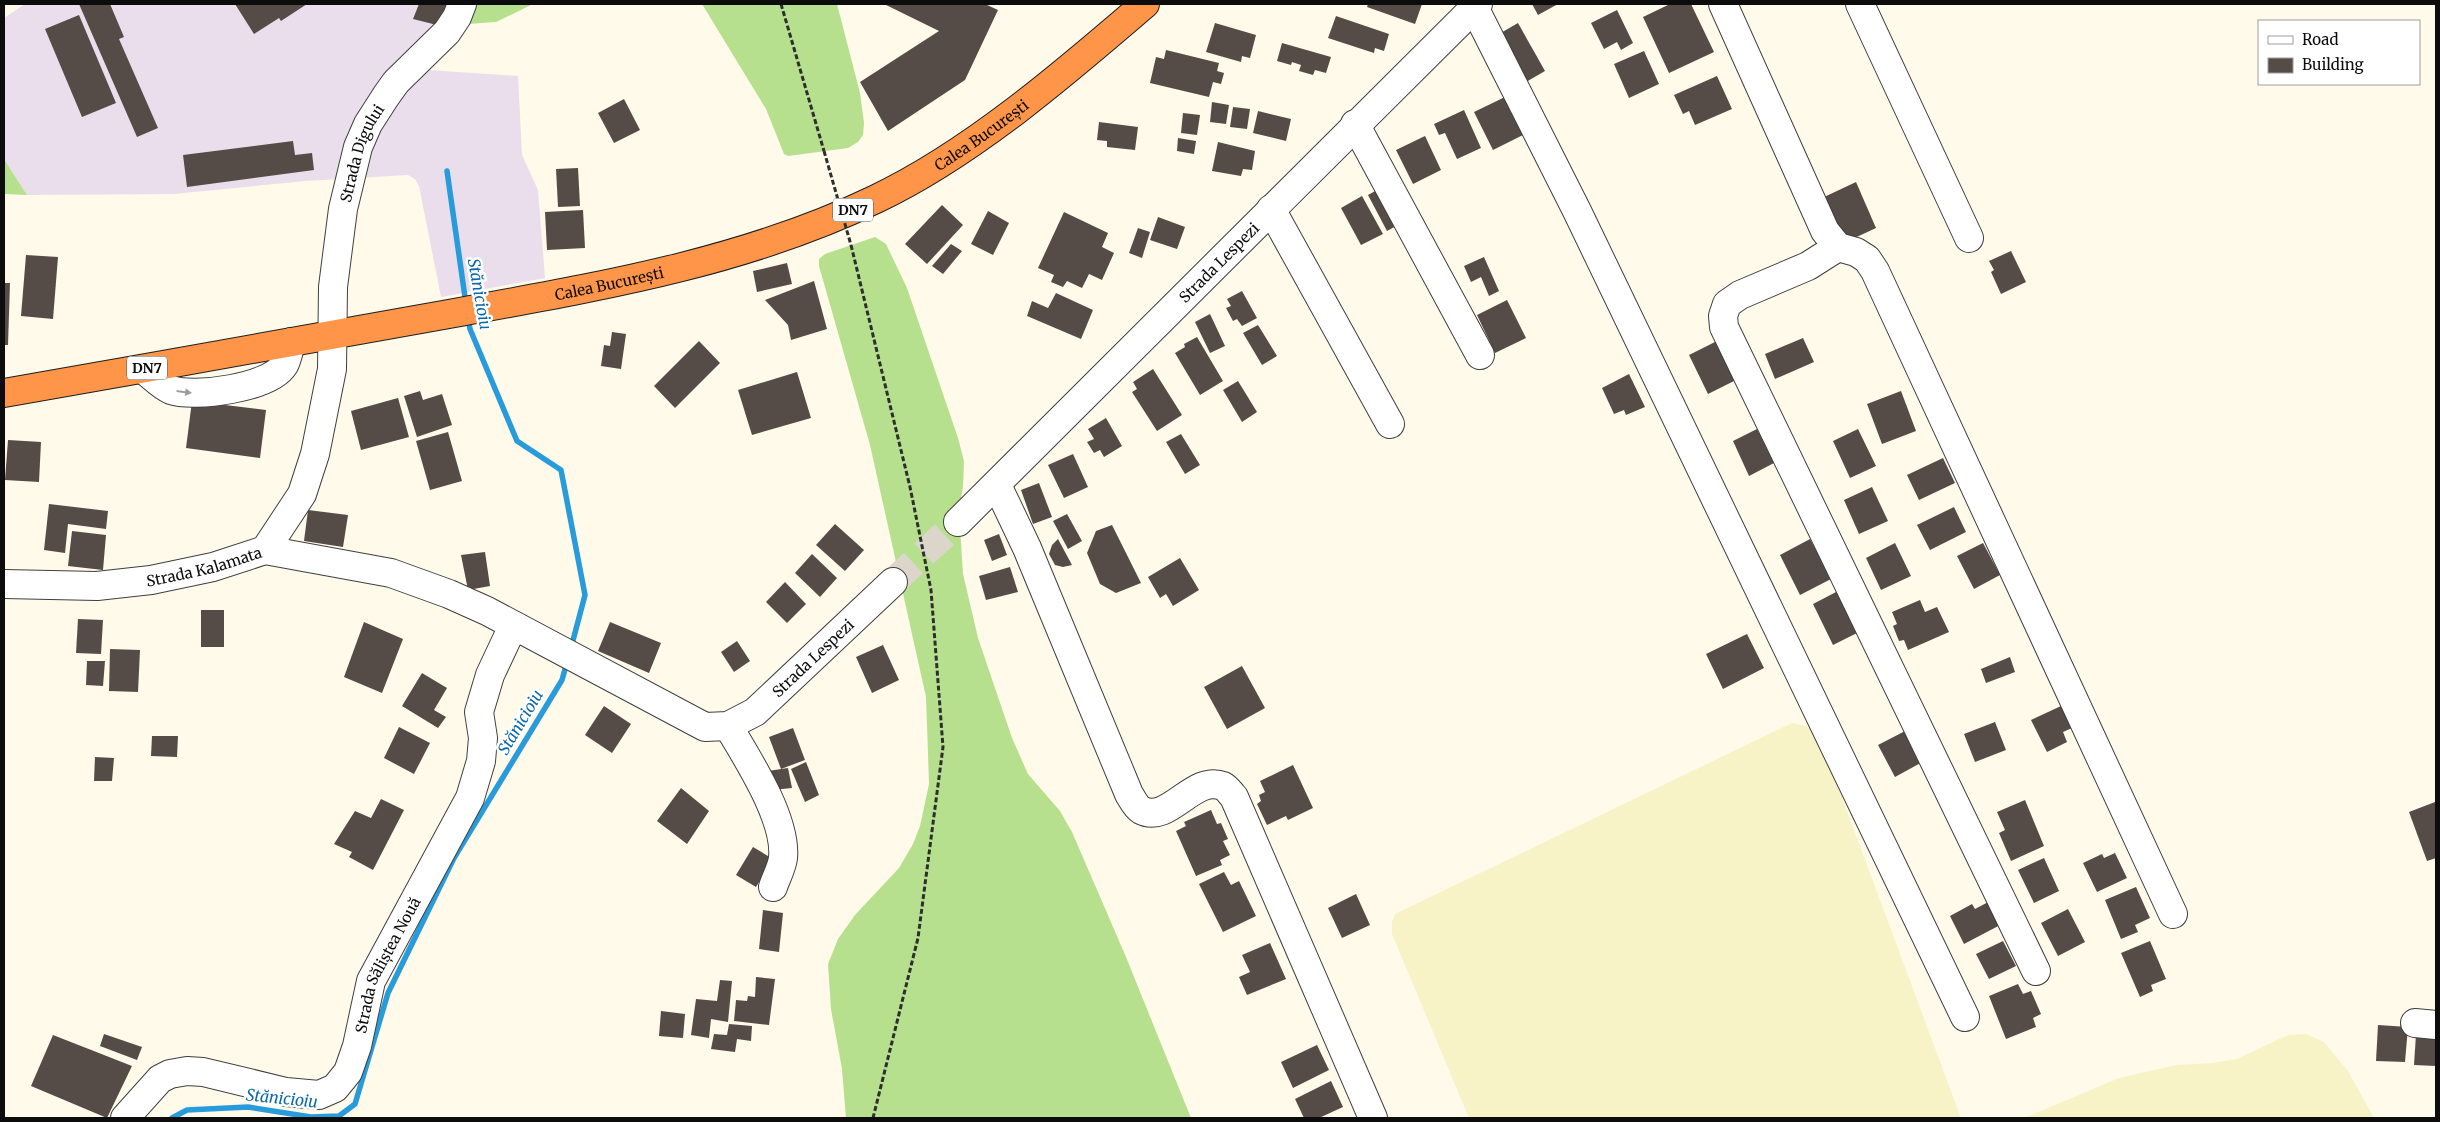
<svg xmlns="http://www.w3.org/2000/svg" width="2440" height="1122" font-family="Merriweather,serif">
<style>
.industrial{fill:#eadeec}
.farmland{fill:#f8f2c7}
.forest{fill:#b6e08e}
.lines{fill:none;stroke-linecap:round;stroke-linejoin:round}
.stream{stroke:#289bdb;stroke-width:5.5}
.building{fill:#554c47}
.minor-tunnel{stroke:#dbd6c9;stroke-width:28;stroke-dasharray:28 14;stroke-linecap:butt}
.minor-casing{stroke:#3f3f3f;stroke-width:30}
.highway-casing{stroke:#1d1d1d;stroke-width:30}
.path{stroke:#2e2e2e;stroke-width:3;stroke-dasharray:5 2.5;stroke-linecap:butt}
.minor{stroke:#fff;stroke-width:28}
.highway{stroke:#ff9548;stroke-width:28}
.path-bridge{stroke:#2e2e2e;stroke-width:3;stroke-dasharray:5 2.5;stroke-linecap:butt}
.oneway{fill:#9e9e9e}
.labels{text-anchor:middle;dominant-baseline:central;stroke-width:5;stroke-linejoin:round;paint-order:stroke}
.shield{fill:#fff;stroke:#555;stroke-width:1}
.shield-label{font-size:14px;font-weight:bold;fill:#0c0c0c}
.street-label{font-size:15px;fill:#0c0c0c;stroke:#fff}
.water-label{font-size:16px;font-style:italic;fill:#0969aa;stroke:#fff}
</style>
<rect width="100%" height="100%" fill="#fffaea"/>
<polygon class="industrial" points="25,4 453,4 399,68 518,76 522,155 538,190 545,278 441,297 419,186 415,179 408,175 306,181 174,194 27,195 4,159 4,18"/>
<g class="farmland">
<polygon points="1792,723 1806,726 1819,736 1961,1118 1469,1118 1392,934 1392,922 1395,914"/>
<polygon points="2306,1034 2324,1042 2348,1071 2374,1118 2024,1118 2119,1078 2176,1065 2212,1063 2237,1059 2288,1035"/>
</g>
<g class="forest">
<polygon points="453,4 533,4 496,22 468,24"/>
<polygon points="702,4 837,4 860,93 864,123 863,135 858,142 848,148 788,156 784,154 766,109"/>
<polygon points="4,159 27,195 4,194"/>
<polygon points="875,237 886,244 907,288 958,438 964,461 963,486 959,511 963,574 978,638 1012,738 1028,774 1060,811 1072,832 1126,957 1191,1118 846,1118 842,1069 831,1009 828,964 838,939 855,915 899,868 913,844 920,826 929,784 928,754 926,697 870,445 819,266 819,259 825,254"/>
</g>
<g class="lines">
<g class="stream">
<polyline points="447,171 466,304"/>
<polyline points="468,318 470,329 517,441 561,470 585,595 571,648"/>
<polyline points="172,1118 187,1110 248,1107 311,1117 339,1116 355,1104 388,993 454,858 562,680 567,662"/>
</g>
</g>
<g class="building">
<polygon points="79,4 110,4 124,37 119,39 158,128 137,137"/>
<polygon points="235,4 307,4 281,21 279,18 254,34"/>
<polygon points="419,4 450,4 441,26 413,19"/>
<polygon points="884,4 985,4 998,10 965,80 888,131 860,82 939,31"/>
<polygon points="1368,4 1422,4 1415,24 1367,7"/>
<polygon points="1532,4 1558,4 1538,15"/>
<polygon points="1670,4 1691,4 1714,52 1669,73 1643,17"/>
<polygon points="1617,10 1633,43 1621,50 1617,42 1604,49 1591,23"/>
<polygon points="79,15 116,103 82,117 45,29"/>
<polygon points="1336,16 1389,34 1384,51 1375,48 1374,53 1328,38"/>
<polygon points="1215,23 1256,35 1250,58 1242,56 1241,62 1206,52"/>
<polygon points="1518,23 1545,71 1526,82 1499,34"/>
<polygon points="1282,43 1331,57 1326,73 1315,70 1313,75 1299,71 1301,65 1292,62 1291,65 1277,61"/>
<polygon points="1166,50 1219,63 1217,71 1224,73 1221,84 1213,82 1209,97 1150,83 1156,57 1164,59"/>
<polygon points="1644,51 1659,84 1629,98 1614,64"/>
<polygon points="1717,76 1732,109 1695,125 1689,111 1683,114 1674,95"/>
<polygon points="1505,97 1523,135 1493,150 1474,112"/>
<polygon points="624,99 640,130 614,143 598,113"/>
<polygon points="1212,102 1229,105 1226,124 1210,122"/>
<polygon points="1233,107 1250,109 1247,129 1230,127"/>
<polygon points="1464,110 1481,148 1457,159 1445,133 1439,135 1434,124"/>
<polygon points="1258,111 1291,119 1286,141 1253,133"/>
<polygon points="1183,113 1200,115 1197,135 1181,133"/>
<polygon points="1099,122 1138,127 1135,150 1107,147 1107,141 1097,140"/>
<polygon points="1425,136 1441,170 1413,184 1396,150"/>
<polygon points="1178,138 1196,141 1194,154 1177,151"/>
<polygon points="293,141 295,155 312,153 314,170 187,187 183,155"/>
<polygon points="1218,142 1255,151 1252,170 1243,169 1241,176 1212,171"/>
<polygon points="578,168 580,206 558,207 556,169"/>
<polygon points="1856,182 1876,228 1848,241 1839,235 1822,198"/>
<polygon points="1386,185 1405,221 1387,231 1368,195"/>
<polygon points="1362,196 1383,234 1361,245 1341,208"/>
<polygon points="942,205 963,225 927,264 905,244"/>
<polygon points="583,210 585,248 547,250 545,212"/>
<polygon points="988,211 1009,223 993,255 971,244"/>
<polygon points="1064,212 1108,233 1102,247 1114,253 1102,280 1089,274 1082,288 1067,281 1063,287 1051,282 1054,275 1038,268"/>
<polygon points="1158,217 1185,227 1177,249 1150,240"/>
<polygon points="1138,228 1150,232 1142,258 1129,253"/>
<polygon points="951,244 962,251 943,274 932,266"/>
<polygon points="2011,251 2026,282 2001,294 1991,272 1994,270 1989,261"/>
<polygon points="26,255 58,257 53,319 21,316"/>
<polygon points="1484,257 1499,291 1489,296 1481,277 1471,282 1464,266"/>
<polygon points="787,263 792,284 757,292 753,271"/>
<polygon points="814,281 827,329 791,340 788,325 765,300"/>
<polygon points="4,283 10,283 8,345 4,345"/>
<polygon points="1242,291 1257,318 1242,326 1237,319 1233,321 1226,308 1231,306 1227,299"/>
<polygon points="1056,293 1093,310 1081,339 1027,316 1032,301 1048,308"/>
<polygon points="1507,300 1526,338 1495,353 1477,315"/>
<polygon points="1210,314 1225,346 1210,353 1195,322"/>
<polygon points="1258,325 1277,356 1262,365 1243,333"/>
<polygon points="612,332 626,334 621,369 601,366 604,345 610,346"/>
<polygon points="1197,337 1223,381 1200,395 1175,353 1185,347 1184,344"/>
<polygon points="1803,338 1814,362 1775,379 1765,354"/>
<polygon points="1721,339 1740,378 1708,394 1689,355"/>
<polygon points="699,341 720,363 675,408 654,386"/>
<polygon points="1153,369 1182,415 1157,431 1132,392 1137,389 1133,382"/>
<polygon points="797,372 811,418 752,435 738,390"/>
<polygon points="1629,374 1645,407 1626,415 1624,410 1614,414 1602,388"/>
<polygon points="1238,381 1257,412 1242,422 1223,390"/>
<polygon points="420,391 423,400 442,394 452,425 417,437 404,396"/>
<polygon points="1901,391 1916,431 1882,444 1867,404"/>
<polygon points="398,398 409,437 361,450 351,411"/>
<polygon points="192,401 266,410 260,458 186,448"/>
<polygon points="1106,418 1122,446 1104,457 1100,450 1094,453 1087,442 1094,439 1088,429"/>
<polygon points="1757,429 1774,463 1749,476 1733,441"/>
<polygon points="1858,429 1876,466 1850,478 1833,441"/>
<polygon points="448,432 462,481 430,490 416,441"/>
<polygon points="1181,434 1200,465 1185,474 1166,442"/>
<polygon points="8,440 41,442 39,482 5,480"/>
<polygon points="1073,454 1088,487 1064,498 1048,465"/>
<polygon points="1943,458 1955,483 1919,500 1907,475"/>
<polygon points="1039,483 1052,517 1033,524 1021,490"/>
<polygon points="1872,487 1888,521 1859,534 1844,500"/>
<polygon points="49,504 108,511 106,529 68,524 65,553 44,550"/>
<polygon points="1954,507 1966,532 1930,550 1917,525"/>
<polygon points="308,510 348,515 343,547 304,541"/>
<polygon points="1067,514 1082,541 1068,549 1053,521"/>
<polygon points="835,524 864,550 845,571 816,545"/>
<polygon points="1112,525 1141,583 1116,593 1100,584 1087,553 1096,531"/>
<polygon points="72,531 106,535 103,570 68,566"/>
<polygon points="999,534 1007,555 992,561 984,540"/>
<polygon points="1058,539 1072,565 1063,567 1055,565 1049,554 1052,545"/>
<polygon points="1810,539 1831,579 1800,595 1780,555"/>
<polygon points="1895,543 1911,576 1881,590 1866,558"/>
<polygon points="1983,543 2000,575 1974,589 1957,556"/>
<polygon points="485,552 490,586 468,590 461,555"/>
<polygon points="812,554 837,578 820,597 795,573"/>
<polygon points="1180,558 1199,590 1173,606 1166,594 1160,598 1148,577"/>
<polygon points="1010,567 1018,592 986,600 979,576"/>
<polygon points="785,582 806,604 787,623 766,602"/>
<polygon points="1838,591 1859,632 1833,645 1813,604"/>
<polygon points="1920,600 1925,612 1937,607 1949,632 1908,650 1904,640 1899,641 1893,626 1897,624 1892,612"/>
<rect x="201" y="610" width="23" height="37"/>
<polygon points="78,619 103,620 101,654 76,653"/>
<polygon points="364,622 403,639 382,693 344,677"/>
<polygon points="610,622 661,643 649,673 598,651"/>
<polygon points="1747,634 1764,668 1723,689 1706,654"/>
<polygon points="737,641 750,661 734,672 721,652"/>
<polygon points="883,645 899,680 872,693 856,657"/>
<polygon points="110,649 140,650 138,692 109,691"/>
<polygon points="2010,657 2015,672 1986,683 1981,669"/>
<polygon points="87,661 105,661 103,686 86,685"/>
<polygon points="1242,666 1265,708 1227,729 1204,687"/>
<polygon points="422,673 447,688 434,710 446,717 438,728 402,706"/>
<polygon points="604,706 631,724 612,753 585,735"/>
<polygon points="2061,706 2072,728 2063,732 2067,742 2047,752 2031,720"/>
<polygon points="1995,722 2006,750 1975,762 1964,734"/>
<polygon points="399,727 430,743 414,774 384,758"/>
<polygon points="793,728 805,760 781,769 769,737"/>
<polygon points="1909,729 1926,760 1895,777 1878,745"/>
<polygon points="152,736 178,736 177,757 151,756"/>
<polygon points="95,757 114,758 112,781 94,781"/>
<polygon points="806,762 819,795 805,802 791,769"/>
<polygon points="1293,765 1313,808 1288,820 1286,816 1267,825 1257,804 1261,801 1259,795 1265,792 1260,781"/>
<polygon points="788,768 792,788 772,790 768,771"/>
<polygon points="681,788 709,811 687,844 657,821"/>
<polygon points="381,799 404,810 373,870 349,857 352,852 334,844 355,811 371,818"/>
<polygon points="2025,800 2044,846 2011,861 1999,833 2005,830 1997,812"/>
<polygon points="2435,802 2436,858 2427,861 2409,812"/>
<polygon points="1211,810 1217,824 1221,823 1228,839 1223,841 1230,855 1220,860 1222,865 1196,876 1176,831 1186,826 1184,822"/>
<polygon points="753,847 773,859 756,887 736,875"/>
<polygon points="2115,853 2127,878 2097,892 2083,863 2102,854 2104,858"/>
<polygon points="2044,858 2059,891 2034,903 2018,870"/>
<polygon points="1224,872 1231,885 1239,881 1256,916 1223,932 1199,884"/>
<polygon points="2136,887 2150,918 2135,925 2138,932 2121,939 2105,900"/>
<polygon points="1356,894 1370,925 1342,938 1328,908"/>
<polygon points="1992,900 2004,923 1964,944 1950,916 1972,904 1975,909"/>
<polygon points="2068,909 2085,942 2058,956 2041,923"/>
<polygon points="763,910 783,913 779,952 759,949"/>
<polygon points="2003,941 2016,966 1989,979 1976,954"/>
<polygon points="2150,941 2166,979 2151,985 2153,991 2140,997 2121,953"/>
<polygon points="1270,943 1286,979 1247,995 1239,977 1250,972 1242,955"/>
<polygon points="756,977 775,979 769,1025 734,1021 736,1000 747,1001 748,996 755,997"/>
<polygon points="720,980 732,981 728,1022 711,1019 709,1038 691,1035 696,999 717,1001"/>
<polygon points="2018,984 2023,994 2031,991 2041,1014 2033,1018 2036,1027 2006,1039 1989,996"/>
<polygon points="661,1011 685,1014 683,1038 659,1036"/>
<polygon points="729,1024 752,1026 751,1041 737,1039 735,1052 711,1049 714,1034 727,1035"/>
<polygon points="2378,1025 2408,1027 2405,1062 2376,1061"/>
<polygon points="104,1034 142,1047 137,1060 100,1046"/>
<polygon points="2416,1034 2436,1035 2436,1066 2414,1065"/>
<polygon points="53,1035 132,1066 107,1118 31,1086"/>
<polygon points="1317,1045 1329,1070 1293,1088 1281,1062"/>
<polygon points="1331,1081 1343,1107 1319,1118 1304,1118 1295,1099"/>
</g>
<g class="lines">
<polyline class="minor-tunnel" points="893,582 958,522"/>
<defs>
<g id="minor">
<polyline points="1723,4 1825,231 1838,247 1856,252 1867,259 1875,271 2173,914"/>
<polyline points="1860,4 1969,238"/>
<polyline points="1474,7 1577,211 1965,1017"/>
<polyline points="1355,124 1480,355"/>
<polyline points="1271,209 1390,424"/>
<polyline points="1838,247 1808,266 1740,295 1727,304 1723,316 1724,327 2036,971"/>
<path d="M143,369C151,375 161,386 171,390C194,398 270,388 284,365C288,358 289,349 291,342"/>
<path d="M997,485L1027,548L1129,794C1132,799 1136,807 1141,810C1169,825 1193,774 1223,786C1227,788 1231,794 1234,797L1373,1118"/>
<path id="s1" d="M958,522L1478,4"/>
<path id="s2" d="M265,550L391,573L449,594L487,611L705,727L728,726L755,712L893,582"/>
<path id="s3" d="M4,584L97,586L151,580L213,567L265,550L302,494L315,454L332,369L333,287L343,209L358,147L368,124L386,96L396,82L447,32L457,17L462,4"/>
<path d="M728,726C747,758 787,819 783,858C782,867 776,878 773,887"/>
<polyline points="2415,1023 2436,1025"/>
<path id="s4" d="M125,1118L160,1079L170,1074L187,1071L203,1072L286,1092L319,1095L335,1088L348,1072L357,1046L371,981L470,798L481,761L483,738L479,712L490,675L513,626"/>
</g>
<g id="highway">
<path id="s5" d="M4,393C156,366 308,340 460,312C602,286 745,262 876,199C971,154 1066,72 1145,4"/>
</g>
</defs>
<use href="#minor" class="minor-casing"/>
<use href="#highway" class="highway-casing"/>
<g class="path">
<polyline points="781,4 824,151"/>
<polyline points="851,245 910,487 931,590 943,747 918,938 873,1118"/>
</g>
<use href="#minor" class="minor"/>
<use href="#highway" class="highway"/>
<polyline class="path-bridge" points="824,151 851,245"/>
</g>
<defs><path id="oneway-solid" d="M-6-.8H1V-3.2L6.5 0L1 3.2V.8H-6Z" transform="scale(1.25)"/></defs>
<use class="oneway" href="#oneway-solid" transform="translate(184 392) rotate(7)"/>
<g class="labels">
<g class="shield">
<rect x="833" y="198.5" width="40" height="23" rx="4"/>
<rect x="127" y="356.5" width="40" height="23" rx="4"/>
</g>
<g class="shield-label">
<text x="853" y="210">DN7</text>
<text x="147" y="368">DN7</text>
</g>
<g class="street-label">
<text stroke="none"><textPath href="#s5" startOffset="1019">Calea București</textPath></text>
<text stroke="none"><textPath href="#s3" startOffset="681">Strada Digului</textPath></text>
<text stroke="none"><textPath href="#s1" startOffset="368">Strada Lespezi</textPath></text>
<text stroke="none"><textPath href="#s5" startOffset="615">Calea București</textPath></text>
<text stroke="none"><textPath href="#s3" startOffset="202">Strada Kalamata</textPath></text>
<text stroke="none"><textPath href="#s2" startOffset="611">Strada Lespezi</textPath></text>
<text stroke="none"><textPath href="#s4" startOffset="368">Strada Săliștea Nouă</textPath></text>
</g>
<g class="water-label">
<text transform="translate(480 294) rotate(80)">Stănicioiu</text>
<text transform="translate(520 722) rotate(-59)">Stănicioiu</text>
<text transform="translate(282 1098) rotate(6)">Stănicioiu</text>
</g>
</g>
<rect width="2440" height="1122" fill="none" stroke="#0c0c0c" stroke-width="10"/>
<rect x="2258" y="20" width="162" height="65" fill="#ffffff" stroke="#9e9e9e"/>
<rect x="2268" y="36" width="25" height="8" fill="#ffffff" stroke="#9e9e9e"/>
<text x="2302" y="45" font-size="15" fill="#0c0c0c">Road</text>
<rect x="2268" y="58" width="25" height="15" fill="#554c47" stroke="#9e9e9e"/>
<text x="2302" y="70" font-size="15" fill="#0c0c0c">Building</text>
</svg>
